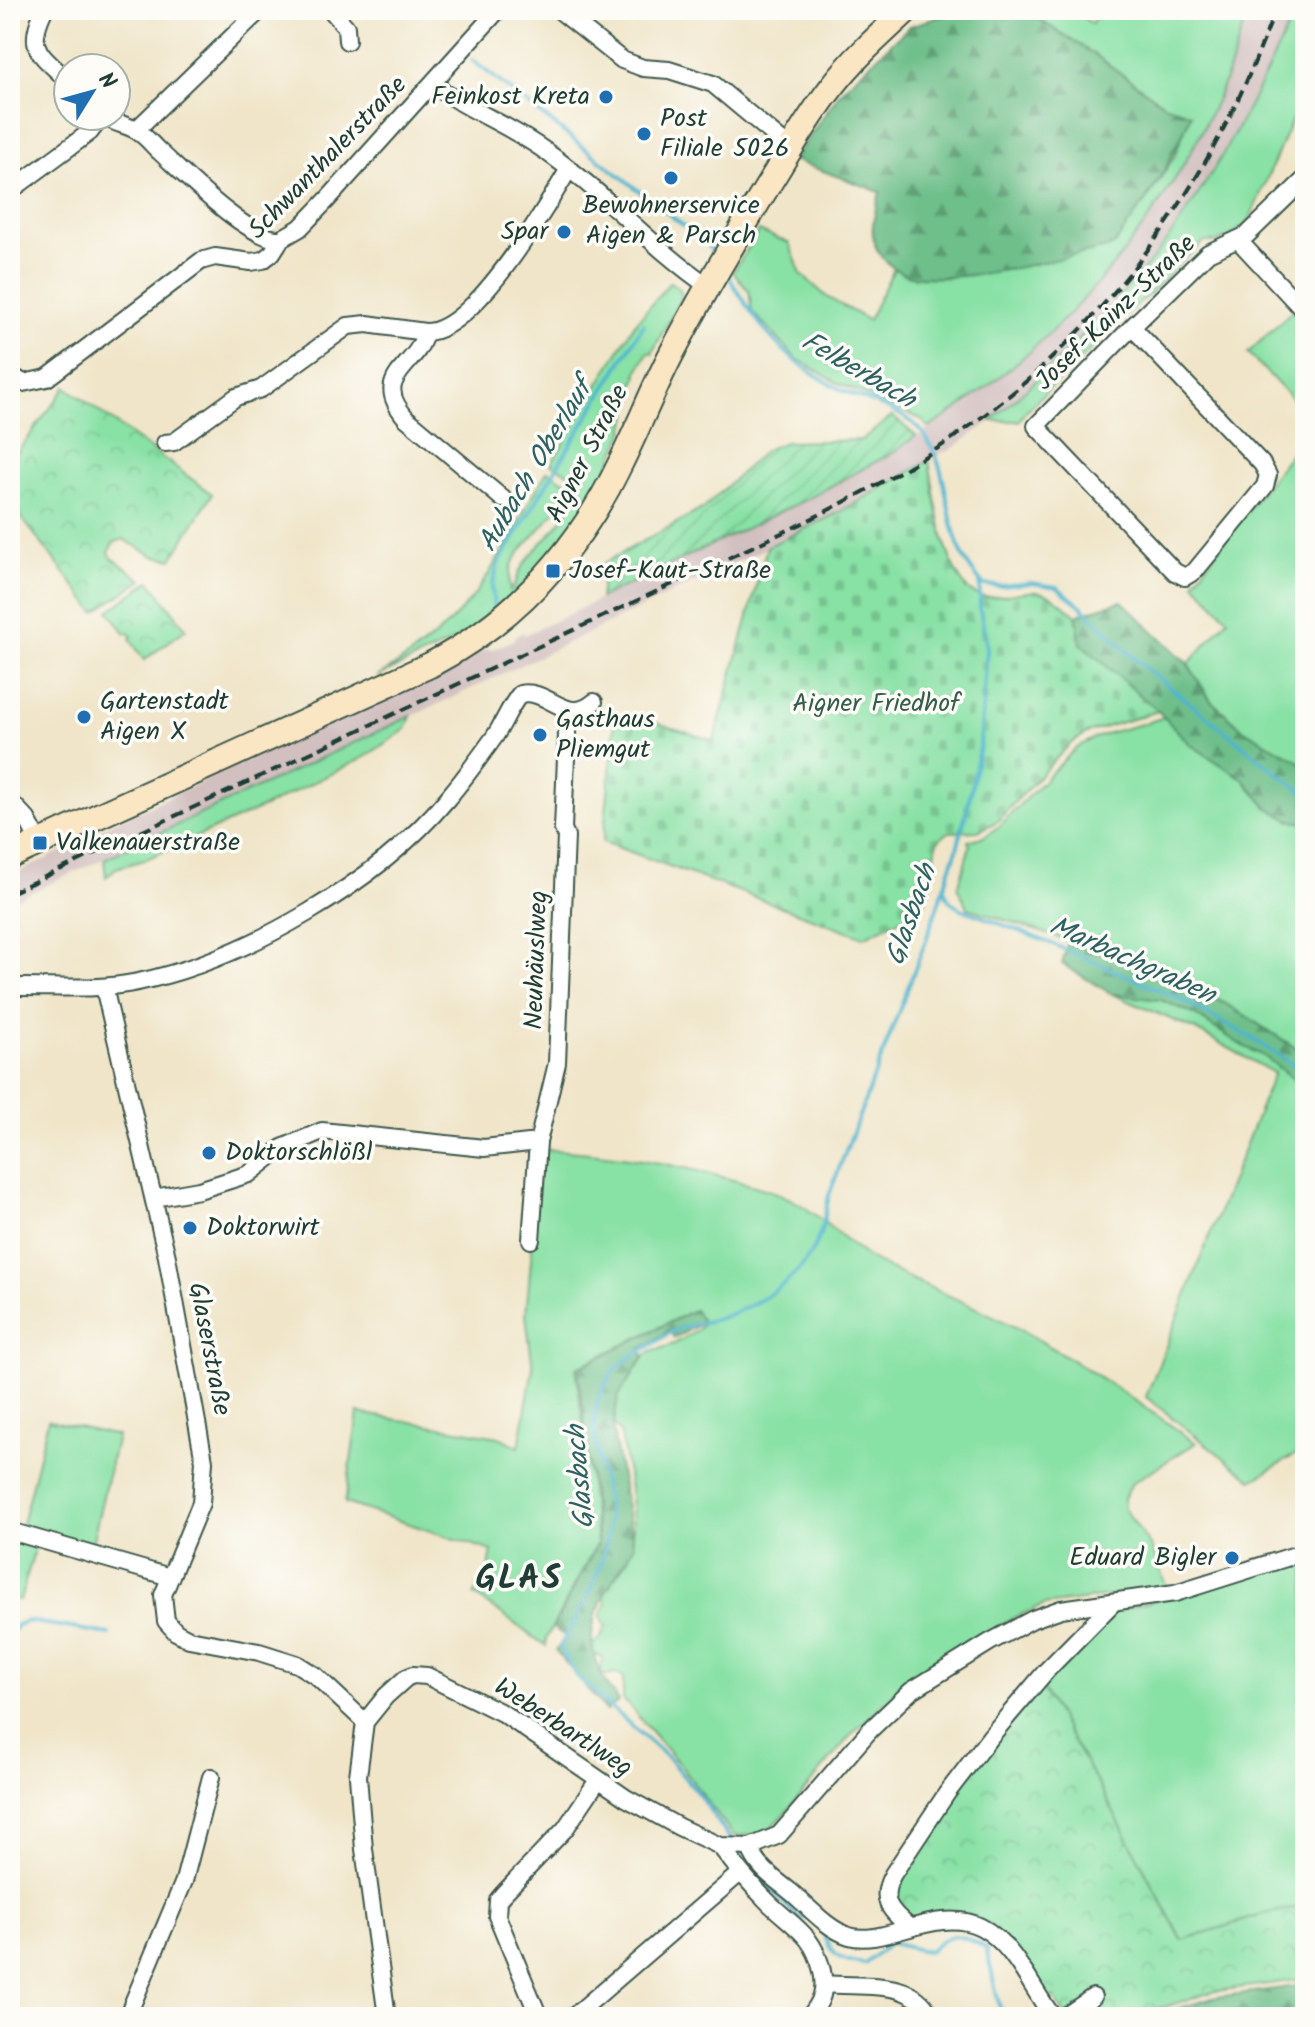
<svg xmlns="http://www.w3.org/2000/svg" width="1315" height="2027" font-family="Kalam,sans-serif">
<style>
.industrial{fill:#d2bfc0}
.grass{fill:#88e1a5;stroke:#548f6c;stroke-width:2}
.forest{fill:url(#forest-firs);stroke:#467e5f;stroke-width:2}
.cemetery{fill:url(#cemetery-stones);stroke:#548f6c;stroke-width:2}
.park{fill:url(#park-crowns);stroke:#548f6c;stroke-width:2}
.garden{fill:url(#garden-furrows);stroke:#548f6c;stroke-width:2}
.lines{fill:none;stroke-linecap:round;stroke-linejoin:round}
.stream{stroke:#50b5cf;stroke-width:4}
.street-casing{stroke:#3e564a;stroke-width:20}
.secondary-casing{stroke:#3e564a;stroke-width:28}
.street{stroke:#fff;stroke-width:16}
.secondary{stroke:#fbe6c4;stroke-width:24}
.rail{stroke:#1f3d34;stroke-width:4;stroke-dasharray:12 6;stroke-linecap:butt}
.poi-dot{fill:#1f6fb2;stroke:#fdfcf7;stroke-width:3}
.labels{text-anchor:middle;dominant-baseline:central;stroke-width:7;stroke-linejoin:round;paint-order:stroke}
.poi-label{font-size:26px;fill:#1f3d34;stroke:#fdfcf7;text-anchor:start}
.street-label{font-size:26px;fill:#1f3d34;stroke:#fdfcf7}
.park-label{font-size:26px;fill:#345e4b;stroke:#fdfcf7}
.water-label{font-size:28px;font-style:italic;fill:#2e6162;stroke:#fdfcf7}
.district-label{font-size:34px;font-weight:bold;letter-spacing:2px;fill:#1f3d34;stroke:#fdfcf7}
</style>
<defs>
<pattern id="forest-firs" width="22" height="20" patternUnits="userSpaceOnUse" patternTransform="scale(2)"><rect width="22" height="20" fill="#6ebf8a"/><path d="M5 1l3.5 6h-7zM16 11l3.5 6h-7z" fill="#5a9c72"/></pattern>
<pattern id="cemetery-stones" width="16" height="16" patternUnits="userSpaceOnUse" patternTransform="scale(2)"><rect width="16" height="16" fill="#88e1a5"/><path d="M2 7V4a2 2 0 0 1 4 0v3zM10 15v-3a2 2 0 0 1 4 0v3z" fill="#75c28f"/></pattern>
<pattern id="park-crowns" width="20" height="18" patternUnits="userSpaceOnUse" patternTransform="scale(2)"><rect width="20" height="18" fill="#88e1a5"/><path d="M2 6a3 3 0 1 1 6 0M12 15a3 3 0 1 1 6 0" fill="none" stroke="#75c28f"/></pattern>
<pattern id="garden-furrows" width="10" height="10" patternUnits="userSpaceOnUse" patternTransform="scale(2)"><rect width="10" height="10" fill="#88e1a5"/><path d="M-1 1l2-2M0 10L10 0M9 11l2-2" fill="none" stroke="#75c28f"/></pattern>
</defs>
<rect width="100%" height="100%" fill="#fdfcf7"/>
<filter id="ink" filterUnits="userSpaceOnUse"><feTurbulence type="fractalNoise" baseFrequency=".0125" numOctaves="2"/><feDisplacementMap in="SourceGraphic" scale="16" xChannelSelector="R" yChannelSelector="G"/><feConvolveMatrix kernelMatrix="1 2 1 2 8 2 1 2 1" color-interpolation-filters="sRGB"/></filter>
<filter id="wash" filterUnits="userSpaceOnUse"><feTurbulence type="fractalNoise" baseFrequency=".006" numOctaves="4" result="noise"/><feDisplacementMap in="SourceGraphic" scale="32" xChannelSelector="R" yChannelSelector="G"/><feGaussianBlur stdDeviation="1.8" result="paint"/><feColorMatrix in="noise" values="0 0 0 0 0 0 0 0 0 0 0 0 0 0 0 0 0 1.4 0 .05"/><feComposite in="paint" operator="in"/></filter>
<g filter="url(#wash)">
<rect width="100%" height="100%" fill="#f0e5c9"/>
<polygon class="industrial" points="1248,10 1296,10 1275,56 1234,133 1192,203 1147,265 1087,333 991,421 949,451 943,452 878,492 802,531 449,699 10,902 10,876 79,843 85,836 487,649 491,650 514,640 514,637 523,632 525,635 561,618 805,500 896,451 962,406 1015,365 1072,310 1126,249 1150,217 1172,184 1214,106"/>
<g class="grass">
<path d="M1024,10L1081,16L1092,24L1096,10H1248C1238,43 1228,77 1213,108C1153,238 1049,351 929,428L921,419L836,382L796,358L752,311L749,291L733,272L759,231L789,243L801,274L827,297L868,320L894,269L915,277L1143,206L1174,157L1191,114L1165,105L1094,54Z"/>
<path d="M1296,10L1305,13V89L1249,221L1230,237L1216,242H1204L1026,411L1019,421H991C1045,372 1099,323 1146,267C1208,191 1255,99 1296,10Z"/>
<path d="M670,282L680,289L682,296L652,353L648,352L636,374L638,375L632,388L625,430L599,488L554,557L472,632L377,677C413,656 446,630 472,598C501,560 520,515 545,475L547,471L566,482C574,503 521,542 512,565C509,574 509,582 510,591C518,583 516,578 521,569C539,539 575,520 576,482L567,472L551,464L634,325Z"/>
<polygon points="1294,309 1305,321 1305,412 1248,353"/>
<polygon points="1305,434 1305,765 1244,730 1211,701 1188,664 1228,619 1194,582"/>
<polygon points="411,716 406,729 365,757 264,807 144,860 116,868 106,877 104,859"/>
<path d="M1164,717L1191,745L1242,778L1253,792L1289,820L1305,823V1054L1228,1005L1166,973L968,908L958,888L970,845L968,841L985,836L998,827L1074,750C1101,730 1133,729 1164,717Z"/>
<polygon points="1112,994 1161,1000 1192,1013 1241,1045 1264,1056 1305,1088 1305,1449 1252,1480 1146,1397 1274,1073 1194,1029"/>
<path d="M541,1149C607,1153 670,1162 733,1180C754,1186 777,1191 796,1202C828,1220 851,1250 884,1266C928,1288 974,1305 1017,1328C1080,1362 1138,1402 1196,1443L1132,1483L1124,1498V1508L1151,1547L1167,1588L1045,1605L1015,1617L971,1644L884,1703L851,1735L783,1816L763,1835L734,1836L681,1766L623,1699V1677L615,1673L601,1676L602,1657L593,1654L592,1645L600,1639L606,1626L601,1616L606,1603L603,1593C610,1582 625,1567 629,1557C640,1529 626,1463 620,1432L609,1420L625,1377L637,1367L648,1353L674,1344L698,1330L703,1323L694,1310L576,1368L597,1543L546,1639V1646L474,1595L489,1568L492,1551L345,1503L358,1413L499,1437L519,1447L533,1368L526,1315Z"/>
<polygon points="48,1420 117,1436 90,1552 20,1532"/>
<polygon points="1305,1556 1305,1907 1268,1913 1182,1940 1101,1789 1040,1685 1100,1621 1118,1611"/>
</g>
<g class="forest">
<path d="M961,10H1024L1094,54L1165,105L1191,114C1170,167 1146,202 1112,247C1054,259 977,281 918,277C902,276 886,265 878,251C867,234 876,210 880,192L793,160L841,91L910,26Z"/>
<polygon points="1122,601 1188,664 1211,701 1244,730 1305,765 1305,823 1289,820 1267,807 1242,778 1191,745 1158,711 1081,644 1076,615"/>
<polygon points="1068,942 1131,960 1166,973 1228,1005 1305,1054 1305,1088 1264,1056 1241,1045 1192,1013 1161,1000 1112,994 1062,964"/>
<path d="M694,1310L703,1323L674,1338L670,1331L640,1349L644,1356L618,1397L613,1431L634,1547C597,1605 569,1640 619,1701L606,1711L556,1651L565,1636L553,1628L598,1543L578,1368Z"/>
<polygon points="1305,1985 1305,2017 1149,2017 1216,1997"/>
</g>
<path class="cemetery" d="M929,461C935,493 945,593 984,597C1006,599 1030,585 1051,596C1060,601 1068,609 1076,615L1081,644L1158,711L1087,733L1070,744L996,822L978,831L950,832L945,834L937,842L930,886L922,909L864,937L603,842L615,723L632,715L714,741L767,547L838,513Z"/>
<g class="park">
<polygon points="66,387 212,494 172,559 154,556 123,539 113,543 109,551 111,557 142,580 95,612 10,503 10,462"/>
<polygon points="150,581 186,629 144,660 130,639 132,637 129,632 126,634 109,611"/>
<polygon points="10,1541 35,1548 20,1600 10,1599"/>
<polygon points="1040,1685 1101,1789 1182,1940 1268,1913 1305,1907 1305,1979 1216,1991 1131,2017 1066,2017 1054,1997 1045,2001 979,1923 908,1922 893,1910 891,1879 950,1798"/>
</g>
<polygon class="garden" points="892,416 916,436 896,451 805,500 600,598 604,563 704,508 765,450 785,442 862,440"/>
<g class="lines">
<g class="stream">
<polyline points="472,60 703,241 717,256"/>
<path d="M727,274C760,329 784,361 842,390C868,402 905,410 923,433C958,481 937,538 984,585L1001,586L1031,583L1057,587L1081,606L1137,661L1280,775L1305,793"/>
<polyline points="494,611 492,587 498,564 644,324"/>
<polyline points="944,889 949,900 959,908 1050,943 1174,996 1248,1036 1305,1072"/>
<polyline points="10,1637 17,1625 28,1621 109,1634"/>
<path d="M731,1840L700,1796L671,1761L576,1676L560,1647C581,1610 604,1573 608,1529C612,1474 574,1427 611,1375C621,1361 635,1355 650,1346C658,1341 667,1334 676,1330C691,1324 708,1322 723,1317C756,1305 793,1284 811,1253C822,1236 825,1215 829,1195L926,940L957,849L968,805L980,745L987,649L980,609V581"/>
<polyline points="741,1853 767,1885 798,1917 811,1919"/>
<path d="M821,1925C830,1954 835,1960 865,1964L890,1943L929,1952C953,1928 959,1934 986,1948L1000,2009L1011,2017"/>
</g>
</g>
</g>
<g filter="url(#ink)">
<g class="lines">
<defs>
<g id="street">
<path d="M44,10C25,50 41,54 68,81"/>
<polyline points="331,10 346,27 347,41"/>
<polyline points="559,10 622,60 643,68 669,70 713,84 791,149"/>
<path d="M432,84C469,111 512,126 548,153C605,193 651,247 708,286"/>
<path d="M103,116C114,124 127,124 137,131C146,136 153,146 160,152C184,174 250,241 281,239"/>
<polyline points="136,130 260,10"/>
<polyline points="10,191 90,132 102,116"/>
<polyline points="1239,241 1305,312"/>
<polyline points="1132,327 1262,464 1268,475 1265,486 1195,571 1185,577 1175,572 1036,426 1132,327 1208,253 1247,235 1305,179"/>
<polyline points="10,374 23,383 47,378 201,261 215,257 251,262 263,260 272,253 281,239 300,228 327,200 498,10"/>
<polyline points="165,443 174,442 236,397 261,389 348,326 367,324 425,332"/>
<path d="M503,499L406,418C369,375 418,369 425,332C473,333 545,209 569,169"/>
<polyline points="10,801 27,819 40,843"/>
<path d="M10,987C53,986 96,991 138,982C244,960 377,883 447,799C464,779 480,757 495,736C504,722 510,706 520,694C549,688 566,726 594,702"/>
<polyline points="104,987 167,1257 204,1461 201,1503 163,1595 166,1621 176,1632 189,1639 259,1652 297,1664 316,1676 365,1722"/>
<polyline points="154,1198 199,1190 249,1174 282,1148 322,1131 484,1148 538,1142"/>
<polyline points="531,1240 538,1142 557,1063 566,836 563,829 568,710"/>
<polyline points="10,1531 170,1577"/>
<path d="M720,1846C735,1866 751,1885 769,1903C794,1927 814,1935 822,1971C826,1990 822,2002 809,2017"/>
<path d="M750,1847C756,1867 775,1879 791,1892C808,1906 827,1929 849,1936C885,1947 936,1905 981,1927C1014,1944 1031,1988 1053,2017"/>
<path d="M908,1926C889,1910 879,1899 893,1874L947,1793L990,1737L1047,1670L1114,1602"/>
<path d="M825,1984C860,1988 911,1977 930,2015"/>
<polyline points="127,2017 184,1881 211,1777"/>
<polyline points="387,2017 364,1849 358,1776 365,1722 386,1696 406,1678 413,1675 427,1676 504,1714 626,1798 679,1827 720,1846 750,1847 779,1835 870,1730 911,1691 990,1642 1033,1619 1061,1609 1175,1593 1305,1552"/>
<polyline points="539,2017 497,1916 498,1900 503,1894 565,1829 598,1780"/>
<polyline points="573,2017 740,1873"/>
<polyline points="1064,2017 1093,1997"/>
</g>
<path id="secondary" d="M10,856L430,665C517,619 579,550 621,462C640,424 655,384 675,347C706,288 740,231 775,174C793,145 810,115 831,88C853,59 881,34 907,10"/>
</defs>
<use href="#street" class="street-casing"/>
<use href="#secondary" class="secondary-casing"/>
<use href="#street" class="street"/>
<use href="#secondary" class="secondary"/>
<path class="rail" d="M10,893L799,525C853,498 908,470 957,435C1107,331 1214,181 1275,10"/>
</g>
</g>
<g class="poi-dot">
<circle cx="606" cy="97" r="8"/>
<circle cx="644" cy="134" r="8"/>
<circle cx="671" cy="178" r="8"/>
<circle cx="564" cy="232" r="8"/>
<rect x="545" y="563" width="16" height="16" rx="4"/>
<circle cx="84" cy="717" r="8"/>
<circle cx="540" cy="735" r="8"/>
<rect x="32" y="835" width="16" height="16" rx="4"/>
<circle cx="209" cy="1153" r="8"/>
<circle cx="190" cy="1228" r="8"/>
<circle cx="1232" cy="1558" r="8"/>
</g>
<g class="labels">
<g class="poi-label">
<text x="590" y="97" text-anchor="end">Feinkost Kreta</text>
<text x="660" y="119">Post<tspan x="660" dy="30">Filiale 5026</tspan></text>
<text x="671" y="206" text-anchor="middle">Bewohnerservice<tspan x="671" dy="30">Aigen &amp; Parsch</tspan></text>
<text x="548" y="232" text-anchor="end">Spar</text>
<text x="569" y="571">Josef-Kaut-Straße</text>
<text x="100" y="702">Gartenstadt<tspan x="100" dy="30">Aigen X</tspan></text>
<text x="556" y="720">Gasthaus<tspan x="556" dy="30">Pliemgut</tspan></text>
<text x="56" y="843">Valkenauerstraße</text>
<text x="225" y="1153">Doktorschlößl</text>
<text x="206" y="1228">Doktorwirt</text>
<text x="1216" y="1558" text-anchor="end">Eduard Bigler</text>
</g>
<g class="street-label">
<text transform="translate(328 158) rotate(-46)">Schwanthalerstraße</text>
<text transform="translate(1116 313) rotate(-44)">Josef-Kainz-Straße</text>
<text transform="translate(588 454) rotate(-63)">Aigner Straße</text>
<text transform="translate(537 960) rotate(-88)">Neuhäuslweg</text>
<text transform="translate(209 1349) rotate(79)">Glaserstraße</text>
<text transform="translate(563 1728) rotate(33)">Weberbartlweg</text>
</g>
<g class="park-label">
<text x="876" y="704">Aigner Friedhof</text>
</g>
<g class="water-label">
<text transform="translate(858 371) rotate(30)">Felberbach</text>
<text transform="translate(536 466) rotate(-59)">Aubach Oberlauf</text>
<text transform="translate(912 915) rotate(-71)">Glasbach</text>
<text transform="translate(1132 961) rotate(24)">Marbachgraben</text>
<text transform="translate(581 1477) rotate(-95)">Glasbach</text>
</g>
<g class="district-label">
<text x="519" y="1579">GLAS</text>
</g>
</g>
<rect width="1315" height="2027" fill="none" stroke="#fdfcf7" stroke-width="40"/>
<g transform="translate(92 92) rotate(53)"><circle r="38" fill="#fdfcf7" stroke="#a4b0a9" stroke-width="2"/>
<path d="M0-6L14 30L0 20L-14 30Z" fill="#1f6fb2"/>
<text y="-12" font-size="22" font-weight="bold" text-anchor="middle" fill="#1f3d34">N</text>
</g>
</svg>
